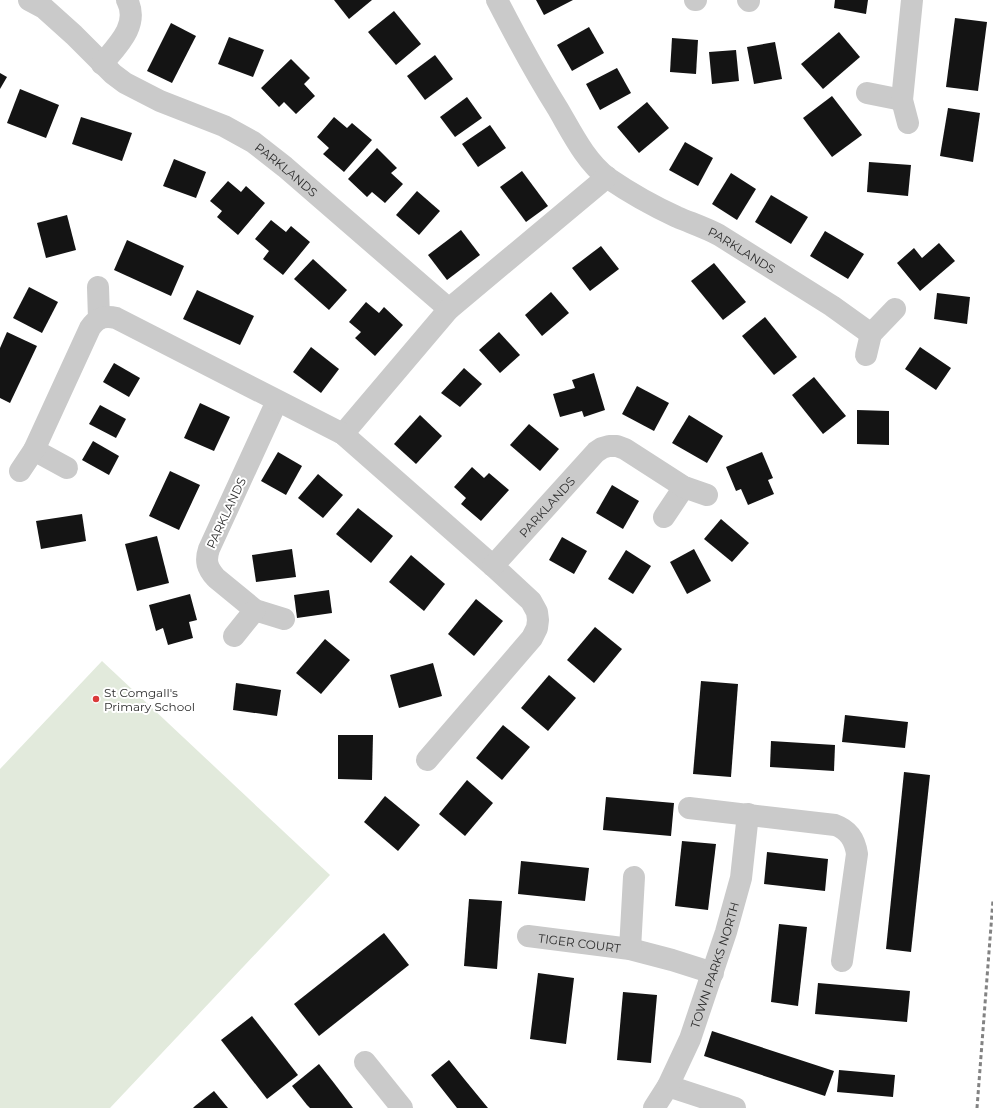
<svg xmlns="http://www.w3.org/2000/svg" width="993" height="1108" font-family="Montserrat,sans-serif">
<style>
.green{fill:#e2eadc}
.building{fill:#141414}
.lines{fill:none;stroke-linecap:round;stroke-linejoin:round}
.street{stroke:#cacaca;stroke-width:22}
.rail{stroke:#828282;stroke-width:3;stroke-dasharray:4 3;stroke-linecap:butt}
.poi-dot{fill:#da3a3a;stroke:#fff;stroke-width:1.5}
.labels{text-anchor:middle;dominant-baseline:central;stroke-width:4;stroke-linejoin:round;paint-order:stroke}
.street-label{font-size:12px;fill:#2d2d2d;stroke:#fff}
.poi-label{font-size:12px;fill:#2d2d2d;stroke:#fff;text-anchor:start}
</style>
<rect width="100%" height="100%" fill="#fff"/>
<polygon class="green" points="102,661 330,875 110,1108 0,1108 0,769"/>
<g class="building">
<polygon points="334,0 372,0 349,19"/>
<polygon points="536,0 573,0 544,15"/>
<polygon points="835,0 868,0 866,14 834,8"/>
<polygon points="394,11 421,44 396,65 368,32"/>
<polygon points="955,18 987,22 978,91 946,87"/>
<polygon points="171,23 196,36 172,83 147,71"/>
<polygon points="589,27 604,53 572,71 557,45"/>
<polygon points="839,32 860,57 823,89 801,64"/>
<polygon points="229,37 264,50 253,77 218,64"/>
<polygon points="672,38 698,40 696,74 670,72"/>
<polygon points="775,42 782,79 754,84 747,47"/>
<polygon points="736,50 739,81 712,84 709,52"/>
<polygon points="435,55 453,79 425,100 407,76"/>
<polygon points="291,59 310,78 304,84 315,96 296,114 284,102 279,107 261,88"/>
<polygon points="617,68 631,93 600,110 586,84"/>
<polygon points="0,73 7,77 0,89"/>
<polygon points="20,89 59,105 46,138 7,123"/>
<polygon points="832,96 862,135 832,157 803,118"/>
<polygon points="467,97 482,118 455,137 440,117"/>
<polygon points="647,102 669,128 639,153 617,127"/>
<polygon points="948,108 980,113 973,162 940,156"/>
<polygon points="81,117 132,133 122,161 72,144"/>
<polygon points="334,117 347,128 352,123 372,140 344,172 323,154 329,148 317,137"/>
<polygon points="490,125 506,148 478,167 462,144"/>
<polygon points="685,142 713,158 698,186 669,170"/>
<polygon points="377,148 397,168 391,173 403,184 385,203 372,192 367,197 348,179"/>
<polygon points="174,159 206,172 196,198 163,186"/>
<polygon points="869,162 911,165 908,196 867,192"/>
<polygon points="522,171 548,206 526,222 500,187"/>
<polygon points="731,173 756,189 737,220 712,204"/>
<polygon points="228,181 241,192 246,186 265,203 238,235 217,217 222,211 210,201"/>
<polygon points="417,191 440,211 419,235 396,215"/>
<polygon points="771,195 808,217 791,244 755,222"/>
<polygon points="67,215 76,250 46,258 37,223"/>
<polygon points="271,220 286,232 291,226 310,242 283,275 263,259 269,251 255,239"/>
<polygon points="461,230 480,255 447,280 428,255"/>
<polygon points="825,231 864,254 848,279 810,256"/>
<polygon points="127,240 184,266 171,296 114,270"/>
<polygon points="939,243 955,261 920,291 897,263 914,248 922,258"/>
<polygon points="601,246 619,269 590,291 572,268"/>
<polygon points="313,259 347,290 329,310 294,279"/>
<polygon points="714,263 746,302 723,320 691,281"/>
<polygon points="29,287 58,302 42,333 13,318"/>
<polygon points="197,290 254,316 240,345 183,319"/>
<polygon points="551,292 569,313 542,336 525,315"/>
<polygon points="937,293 970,297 967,324 934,319"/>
<polygon points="366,302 379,313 384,307 403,325 375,356 355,338 361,332 349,322"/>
<polygon points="765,317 797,357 774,375 742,336"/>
<polygon points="7,332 37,346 10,403 0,398 0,348"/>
<polygon points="499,332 520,355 500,373 479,350"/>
<polygon points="311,347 339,369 321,393 293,372"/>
<polygon points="920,347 951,368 936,390 905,369"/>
<polygon points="114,363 140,378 129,397 103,382"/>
<polygon points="464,368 482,384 460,407 441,393"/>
<polygon points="594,373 605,410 584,417 582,411 560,417 553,394 575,388 572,380"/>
<polygon points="814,377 846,416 823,434 792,395"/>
<polygon points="637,386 669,403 654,431 622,414"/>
<polygon points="200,403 230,417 214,451 184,438"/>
<polygon points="100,405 126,419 116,438 89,424"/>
<polygon points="857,410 889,411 889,445 857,444"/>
<polygon points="420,415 442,436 416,464 394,444"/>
<polygon points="689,415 723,436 707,463 672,443"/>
<polygon points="529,424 559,449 540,471 510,445"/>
<polygon points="93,441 119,456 109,475 82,460"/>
<polygon points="278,452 302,466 286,495 261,481"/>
<polygon points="762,452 773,478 768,480 774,494 748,505 741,489 736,491 726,467"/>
<polygon points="472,467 484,478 489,473 509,490 481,521 461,504 466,498 454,487"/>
<polygon points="170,471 200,485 179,530 149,516"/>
<polygon points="318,474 343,495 323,518 298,498"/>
<polygon points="612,485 639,501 623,529 596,513"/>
<polygon points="358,508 393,536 371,563 336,534"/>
<polygon points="82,514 86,541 41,549 36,521"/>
<polygon points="721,519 749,543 732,562 704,539"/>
<polygon points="157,536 169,583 137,591 125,544"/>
<polygon points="562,537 587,551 574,574 549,560"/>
<polygon points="292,549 296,577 256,582 252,555"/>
<polygon points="694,549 711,581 687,594 670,562"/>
<polygon points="626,550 651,566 633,594 608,579"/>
<polygon points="411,555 445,584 424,611 389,582"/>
<polygon points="329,590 332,613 297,618 294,595"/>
<polygon points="190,594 197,620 189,622 193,638 168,645 163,628 156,631 149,605"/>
<polygon points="476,599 503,621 474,656 448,634"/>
<polygon points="595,627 622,649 594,683 567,660"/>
<polygon points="325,639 350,660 321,694 296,673"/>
<polygon points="433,663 442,696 399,708 390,675"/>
<polygon points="549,675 576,698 548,731 521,708"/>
<polygon points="701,681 738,684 731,777 693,774"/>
<polygon points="236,683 281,690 277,716 233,710"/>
<polygon points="845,715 908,722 905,748 842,742"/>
<polygon points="503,725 530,747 502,780 476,758"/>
<polygon points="338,735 373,735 372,780 338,779"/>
<polygon points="771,741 835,745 834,771 770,767"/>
<polygon points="904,772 930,775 911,952 886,949"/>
<polygon points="467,780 493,803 465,836 439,814"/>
<polygon points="385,796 420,825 398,851 364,822"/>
<polygon points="606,797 674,803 671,836 603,830"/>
<polygon points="682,841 716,844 708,910 675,906"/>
<polygon points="767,852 828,859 825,891 764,884"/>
<polygon points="521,861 589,868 585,901 518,894"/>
<polygon points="469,899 502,901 497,969 464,966"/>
<polygon points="779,924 807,927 798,1006 771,1002"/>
<polygon points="384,933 409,965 319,1036 294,1004"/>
<polygon points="538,973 574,978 566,1044 530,1039"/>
<polygon points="818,983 910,991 907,1022 815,1014"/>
<polygon points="623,992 657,995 651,1063 617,1060"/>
<polygon points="252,1016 298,1075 267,1099 221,1040"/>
<polygon points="712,1031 834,1071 825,1096 704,1056"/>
<polygon points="449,1060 465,1080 488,1108 457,1108 431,1075"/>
<polygon points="319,1064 334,1083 353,1108 310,1108 307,1105 292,1086"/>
<polygon points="839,1070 895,1075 893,1097 837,1092"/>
<polygon points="214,1091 228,1108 193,1108 195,1106"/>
</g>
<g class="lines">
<g class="street">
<path id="s1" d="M29,0L44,8L74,35L113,74L125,83L160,101L224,126L253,142L285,167L449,309"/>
<path id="s2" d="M497,0C516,37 536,74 558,109C572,133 586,162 608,178C630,193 653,206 677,217C691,223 706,228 719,235L832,306L871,334"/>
<polyline points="695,0 696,0"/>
<polyline points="748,0 749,1"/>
<path d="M102,64C117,46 140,25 127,0"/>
<polyline points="867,93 902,100"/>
<polyline points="908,123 902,100 912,0"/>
<polyline points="98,287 99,319"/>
<polyline points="866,355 871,334 895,309"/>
<path d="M277,401L209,549C205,561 207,568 216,578L255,610L284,619"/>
<polyline points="343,434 449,309 607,177"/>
<polyline points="34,450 67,468"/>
<path d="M20,471L34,450L90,328C97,318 104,315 116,318L343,434L493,566L531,601L537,612L538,620L537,628L532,638L427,760"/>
<polyline points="664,517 684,487"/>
<path id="s3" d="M493,566L596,452L602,448L609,446H617L625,449L684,487L707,495"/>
<polyline points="234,636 255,610"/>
<path d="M689,808L835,825C849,830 855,840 857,854L842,961"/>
<path id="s4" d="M528,936L630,949L672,960L713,973"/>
<polyline points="630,949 634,877"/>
<polyline points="365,1062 402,1108"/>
<polyline points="668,1086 735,1108"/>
<path id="s5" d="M654,1108L668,1086L690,1039L726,932L741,878L748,814"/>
</g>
<polyline class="rail" points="977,1108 993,900"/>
</g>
<circle class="poi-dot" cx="96" cy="699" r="4"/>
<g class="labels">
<g class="street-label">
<text stroke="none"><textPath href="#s1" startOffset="312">PARKLANDS</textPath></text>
<text stroke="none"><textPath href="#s2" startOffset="363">PARKLANDS</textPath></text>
<text stroke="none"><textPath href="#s3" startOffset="80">PARKLANDS</textPath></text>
<text transform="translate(226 513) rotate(-65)">PARKLANDS</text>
<text stroke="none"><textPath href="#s4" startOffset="52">TIGER COURT</textPath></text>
<text stroke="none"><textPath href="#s5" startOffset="156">TOWN PARKS NORTH</textPath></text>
</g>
<g class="poi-label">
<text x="104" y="692">St Comgall's<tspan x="104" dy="14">Primary School</tspan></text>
</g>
</g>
</svg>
